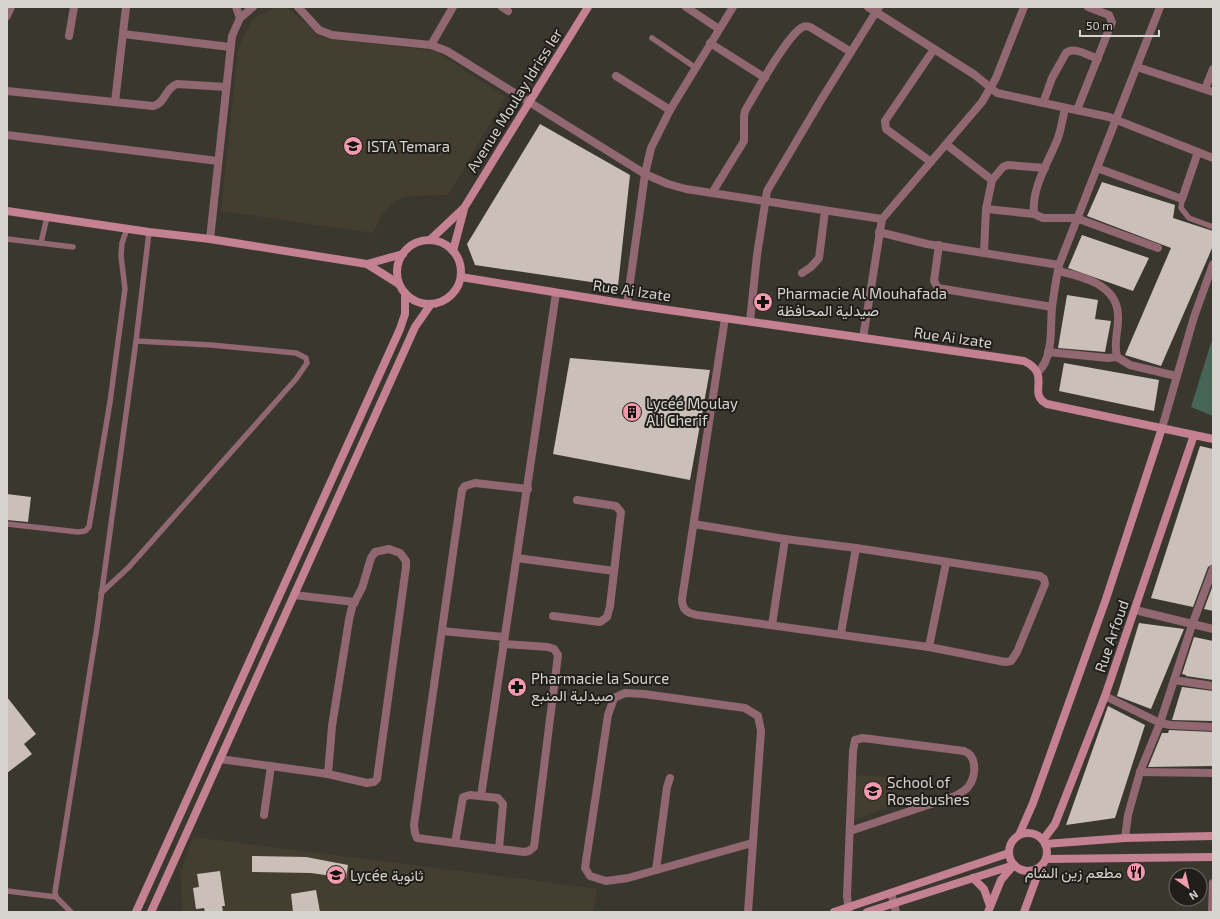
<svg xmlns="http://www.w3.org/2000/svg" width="1220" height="919" font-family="'Exo 2',Vazirmatn,sans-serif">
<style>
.built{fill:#433e2f}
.green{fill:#466556}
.building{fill:#cac0b9}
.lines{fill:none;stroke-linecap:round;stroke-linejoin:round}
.lane{stroke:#916771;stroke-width:5.5}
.street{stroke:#916771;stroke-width:8}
.secondary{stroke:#c38191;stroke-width:8}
.labels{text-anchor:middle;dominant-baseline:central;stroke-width:4;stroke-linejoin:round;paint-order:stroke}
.street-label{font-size:15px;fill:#d6d4ce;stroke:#201e1a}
.poi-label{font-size:15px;fill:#d6d4ce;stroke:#201e1a;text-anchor:start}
</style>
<rect width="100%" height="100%" fill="#3a372e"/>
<g class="built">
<polygon points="276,7 286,7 324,38 435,51 506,97 448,195 408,196 396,200 382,215 373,233 221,211 238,48 253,18"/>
<polygon points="855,775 890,777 890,806 855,820"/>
<polygon points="193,837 522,879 597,889 593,912 182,912 181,871"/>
</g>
<polygon class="green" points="1211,343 1213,344 1213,416 1191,407"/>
<g class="building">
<polygon points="540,124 630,175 618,286 475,265 467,244"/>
<polygon points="1102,182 1175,205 1173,218 1213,231 1213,246 1161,366 1125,355 1171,248 1087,216"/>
<polygon points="1082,235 1149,258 1133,291 1068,268"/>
<polygon points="1067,295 1098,300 1095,319 1111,321 1105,352 1058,348"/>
<polygon points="570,358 710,370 690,480 553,454"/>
<polygon points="1064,363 1159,380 1154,411 1059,391"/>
<polygon points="1200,446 1213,449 1213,564 1208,567 1193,607 1151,598"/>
<polygon points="7,494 31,497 28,522 7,520"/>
<polygon points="1213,585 1213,611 1204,609"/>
<polygon points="1139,623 1184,629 1151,709 1117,696"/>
<polygon points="1194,637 1213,641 1213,680 1186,676 1186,675 1182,674"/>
<polygon points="1182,687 1213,691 1212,721 1172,720"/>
<polygon points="7,697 36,734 24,744 32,754 7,773"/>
<polygon points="1108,706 1145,725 1115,818 1066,825"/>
<polygon points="1169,730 1213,732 1213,766 1148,767 1162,733 1168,733"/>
<polygon points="252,856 306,857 348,865 346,878 311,873 252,872"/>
<polygon points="220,871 225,906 222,906 223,912 205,912 204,908 196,909 193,888 199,887 197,874"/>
<polygon points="316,890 320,912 293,912 291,894"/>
</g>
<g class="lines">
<g class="lane">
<polyline points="652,38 696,68"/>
<polyline points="1182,199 1181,208 1189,218 1213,227"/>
<polyline points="7,239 73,247"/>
<polyline points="41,243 47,217"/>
<polyline points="7,524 78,532 85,531 89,527 110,402 125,289 121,256 122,243 127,229"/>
<polyline points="101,593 129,567 296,379 307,363 306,358 296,353 211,345 136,341"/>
<polyline points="7,891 56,897"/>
<polyline points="71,912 56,897 55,892 97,627 136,341 149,232"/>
</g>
<g class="street">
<polyline points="236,7 240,18"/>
<polyline points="298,7 319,30 332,35 431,45 447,51 645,174 668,184 686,189 882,219"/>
<polyline points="502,7 508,11"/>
<polyline points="686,7 719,29"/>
<polyline points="868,7 975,75 997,93 1109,117 1213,158"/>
<polyline points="7,16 11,7"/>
<polyline points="123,34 230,47"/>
<polyline points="69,36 74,7"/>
<polyline points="710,43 765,78"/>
<polyline points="431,45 453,7"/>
<polyline points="1137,67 1213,92"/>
<polyline points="616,76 670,110"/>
<polyline points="1205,89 1213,69"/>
<path d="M7,91L153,106C165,104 165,88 177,84L226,87"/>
<polyline points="115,102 126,7"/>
<path d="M1043,103L1052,78L1066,53C1075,46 1089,56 1098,59"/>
<path d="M1065,108C1063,118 1061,129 1058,138C1049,161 1031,188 1034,214L1043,218H1076L1158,248"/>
<polyline points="1077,110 1112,22 1109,15 1088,7"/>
<polyline points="7,135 218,161"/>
<polyline points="947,145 992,180 1003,167 1008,165 1045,168"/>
<polyline points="931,162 886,129 885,121 934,49"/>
<polyline points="1097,168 1182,199 1198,152"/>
<path d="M712,193L744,141V116L745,111C756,92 785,39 801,28C804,26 807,26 810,27L851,52"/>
<polyline points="986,209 1034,214"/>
<polyline points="879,232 927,244 1059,265"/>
<polyline points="210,239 232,36 240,18 253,7"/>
<polyline points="939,245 934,281 938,288 1052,307"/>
<polyline points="984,252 986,209 992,180"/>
<path d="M1058,271C1081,276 1117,284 1118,315C1119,331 1113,340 1117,357L1130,365L1176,376"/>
<polyline points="802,273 811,267 819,258 825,211"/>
<polyline points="627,304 645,174 651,148 670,110 733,7"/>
<polyline points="750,321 757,255 767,191 821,100 879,7"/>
<polyline points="863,338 882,219 982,102 996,78 1024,7"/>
<polyline points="1048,352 1108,358 1117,357"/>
<path d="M1038,372C1054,357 1050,327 1052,307C1054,293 1056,279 1059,265L1160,7"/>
<polyline points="1162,428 1194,317 1213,264"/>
<path d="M694,524L785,539L856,548L1040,576L1044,579L1045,584L1017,652L1011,661L1005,662L929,647L697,615C687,613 682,610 682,599L725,318"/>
<polyline points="517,558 614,571"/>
<polyline points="294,595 355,602"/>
<polyline points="1135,610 1213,629"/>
<polyline points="553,616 600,622 607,617 610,606 621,512 616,506 577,500"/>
<polyline points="772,625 785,539"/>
<polyline points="442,631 504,637"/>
<polyline points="841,633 856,548"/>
<polyline points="503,644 548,647 554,649 558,655 534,847 529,851 524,852 417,838 415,833 414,825 462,490 465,486 475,483 528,489"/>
<polyline points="929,647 946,563"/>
<polyline points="1174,680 1213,686"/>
<polyline points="1105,696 1160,723 1171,725 1213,727"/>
<polyline points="220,759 328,774 367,783 374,782 377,779 406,567 406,561 400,553 389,549 375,552 371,558 362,588 352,607 349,620 332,726 328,774"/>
<polyline points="1140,772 1213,773"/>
<polyline points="481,796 556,293"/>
<polyline points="264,815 271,766"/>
<polyline points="1125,838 1128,815 1140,772 1160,723 1192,625 1213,569"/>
<polyline points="455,843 463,797 470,795 498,798 503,804 499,849"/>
<polyline points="656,870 667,787 670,778"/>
<polyline points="891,893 896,912"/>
<polyline points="748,912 761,731 758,716 745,708 644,694 625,693 614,698 608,715 586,861 585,868 590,876 606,881 628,878 752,843"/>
<path d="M849,912L847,896L853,751L855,740L863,738L964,751C978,756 976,777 968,787C965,791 960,793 955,796L850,831"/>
<polyline points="1212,912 1213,883"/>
</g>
<g class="secondary">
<polyline points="7,211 149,232 210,239 367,264 399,284"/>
<polyline points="430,240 464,208 588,7"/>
<circle cx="429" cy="272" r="32"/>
<polyline points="453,251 464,209"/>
<polyline points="367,264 403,254"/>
<path d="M461,277L627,304L1024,361C1053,375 1026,393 1047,404L1213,439"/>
<circle cx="1028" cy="852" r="19"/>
<polyline points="1019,835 1033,803 1106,599 1162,428"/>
<polyline points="1043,840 1055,824 1105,696 1194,435"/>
<polyline points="1045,844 1125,838 1213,836"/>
<polyline points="1046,859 1213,857"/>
<polyline points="973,878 984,889 990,906"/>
<polyline points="136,912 400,329 405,314 405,293"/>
<polyline points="151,912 415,327 431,304"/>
<polyline points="834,912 1009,853"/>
<polyline points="867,912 1014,865"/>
<polyline points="988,912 1001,880 1014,865"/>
<polyline points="1024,912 1040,868"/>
</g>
</g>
<defs>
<symbol id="university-disc" viewBox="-11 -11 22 22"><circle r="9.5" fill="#f29aae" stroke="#201e1a"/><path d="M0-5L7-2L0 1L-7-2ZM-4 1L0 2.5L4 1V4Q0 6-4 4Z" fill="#111"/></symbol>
<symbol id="pharmacy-disc" viewBox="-11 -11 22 22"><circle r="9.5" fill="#f29aae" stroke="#201e1a"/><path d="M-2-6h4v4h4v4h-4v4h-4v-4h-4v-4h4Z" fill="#111"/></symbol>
<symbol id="building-disc" viewBox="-11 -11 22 22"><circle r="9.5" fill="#f29aae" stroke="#201e1a"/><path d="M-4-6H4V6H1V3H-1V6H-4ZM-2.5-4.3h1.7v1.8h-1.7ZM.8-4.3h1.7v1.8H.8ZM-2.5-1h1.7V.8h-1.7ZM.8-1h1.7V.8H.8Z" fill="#111"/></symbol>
<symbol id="school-disc" viewBox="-11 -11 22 22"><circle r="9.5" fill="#f29aae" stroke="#201e1a"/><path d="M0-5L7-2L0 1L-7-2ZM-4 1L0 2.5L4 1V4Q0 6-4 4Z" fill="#111"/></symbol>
<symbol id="restaurant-disc" viewBox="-11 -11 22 22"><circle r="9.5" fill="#f29aae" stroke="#201e1a"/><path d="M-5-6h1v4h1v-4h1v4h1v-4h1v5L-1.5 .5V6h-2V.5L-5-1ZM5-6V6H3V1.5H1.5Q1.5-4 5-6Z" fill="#111"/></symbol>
</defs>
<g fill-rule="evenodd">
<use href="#university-disc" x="342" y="135" width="22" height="22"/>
<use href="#pharmacy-disc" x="752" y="291" width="22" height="22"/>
<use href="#building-disc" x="621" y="401" width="22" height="22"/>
<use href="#pharmacy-disc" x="506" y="676" width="22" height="22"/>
<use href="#school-disc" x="862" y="780" width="22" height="22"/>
<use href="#restaurant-disc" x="1125" y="861" width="22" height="22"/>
<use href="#school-disc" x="325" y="864" width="22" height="22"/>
</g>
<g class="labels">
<g class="street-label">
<text transform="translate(514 100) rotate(-58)">Avenue Moulay Idriss Ier</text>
<text transform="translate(632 290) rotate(8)">Rue Ai Izate</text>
<text transform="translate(953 337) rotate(8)">Rue Ai Izate</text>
<text transform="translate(1111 636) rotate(-71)">Rue Arfoud</text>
</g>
<g class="poi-label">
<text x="367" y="146">ISTA Temara</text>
<text x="777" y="293">Pharmacie Al Mouhafada<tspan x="777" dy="17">صيدلية المحافظة</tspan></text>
<text x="646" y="403">Lycéé Moulay<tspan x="646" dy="17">Ali Cherif</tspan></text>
<text x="531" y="678">Pharmacie la Source<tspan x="531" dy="17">صيدلية المنبع</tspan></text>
<text x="887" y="782">School of<tspan x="887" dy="17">Rosebushes</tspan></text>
<text x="1122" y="872" text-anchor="end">مطعم زين الشام</text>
<text x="350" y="875">Lycée ثانوية</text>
</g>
</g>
<rect width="1220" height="919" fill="none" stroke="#d6d4ce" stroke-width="16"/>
<g transform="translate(1188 887) rotate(146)"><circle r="19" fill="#201e1a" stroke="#696762"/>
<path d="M0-3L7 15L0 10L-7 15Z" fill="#f29aae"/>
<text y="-6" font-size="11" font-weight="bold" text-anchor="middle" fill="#d6d4ce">N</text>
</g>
<path d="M1080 30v6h79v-6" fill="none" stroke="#d6d4ce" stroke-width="2"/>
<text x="1086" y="30" font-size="12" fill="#d6d4ce" stroke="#201e1a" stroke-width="3" paint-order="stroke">50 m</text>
</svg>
